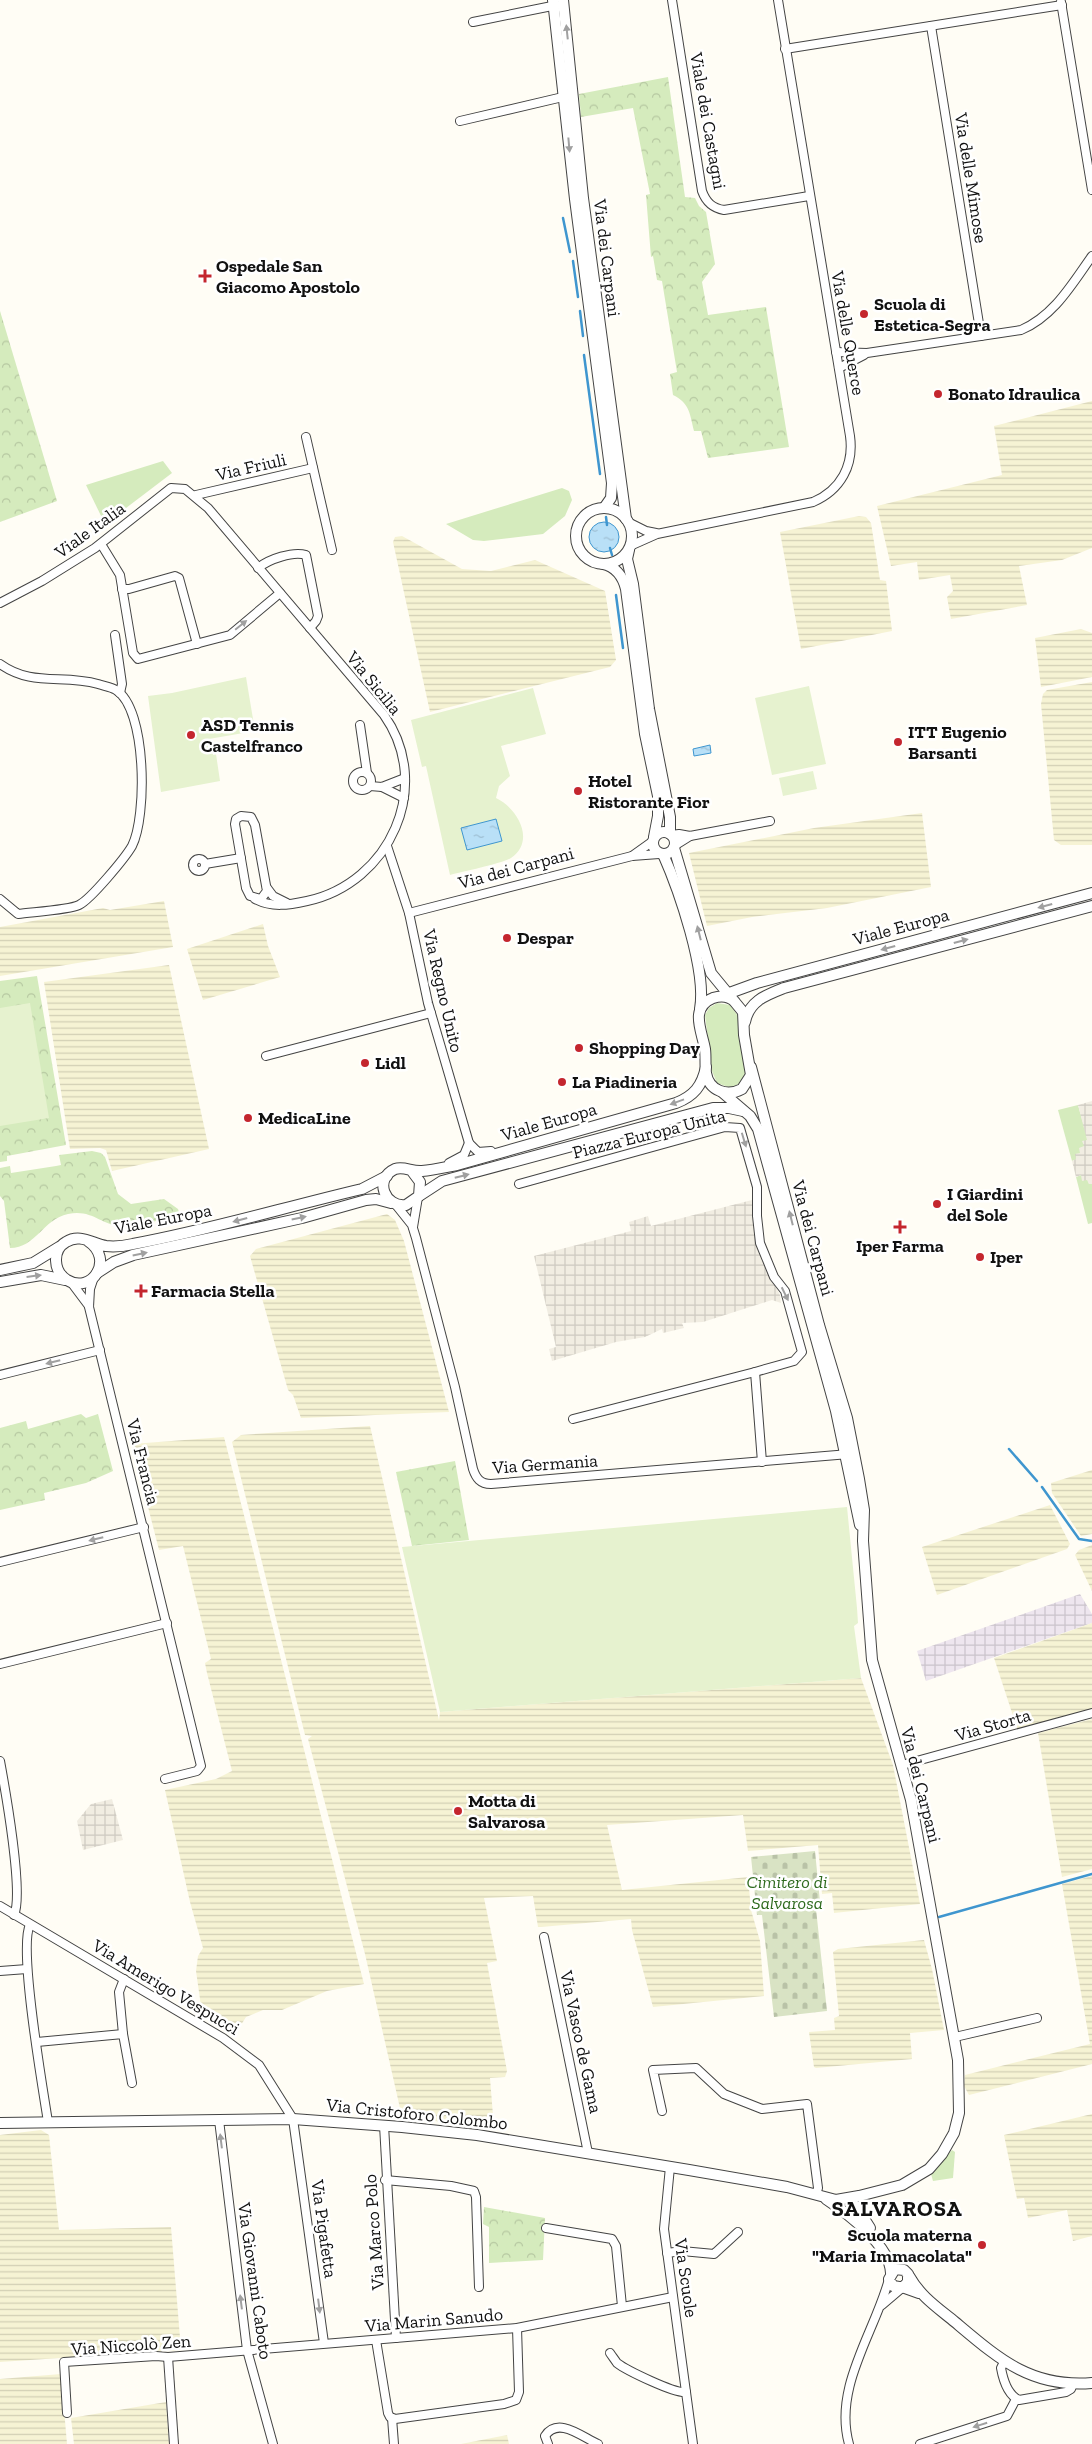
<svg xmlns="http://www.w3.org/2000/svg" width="1092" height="2444" font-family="'Zilla Slab',serif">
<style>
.industrial{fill:url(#industrial-grid)}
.farmland{fill:url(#farmland-rules)}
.grass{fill:#d5ebbd}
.cemetery{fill:url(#cemetery-stones)}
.park{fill:url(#park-crowns)}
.pitch{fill:#e6f2cf}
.plaza{fill:url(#plaza-grid)}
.water{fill:url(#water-ripples);stroke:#3f96cf}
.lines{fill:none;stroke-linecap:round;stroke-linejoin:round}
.stream{stroke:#3f96cf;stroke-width:2.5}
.minor-casing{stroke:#444;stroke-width:10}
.tertiary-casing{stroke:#444;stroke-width:12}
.minor{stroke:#fff;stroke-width:8}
.tertiary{stroke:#fff;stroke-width:10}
.oneway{fill:#a0a0a0}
.poi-dot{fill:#c4262e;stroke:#fff;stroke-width:2}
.labels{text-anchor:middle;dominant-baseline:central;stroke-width:5;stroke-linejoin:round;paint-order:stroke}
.street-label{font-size:18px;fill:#111;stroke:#fff}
.poi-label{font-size:18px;font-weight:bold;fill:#111;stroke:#fff;text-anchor:start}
.park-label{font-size:18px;font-style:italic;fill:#2f6b1f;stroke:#fff}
.district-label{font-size:22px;font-weight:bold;letter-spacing:1px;fill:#111;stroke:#fff}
</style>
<defs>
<pattern id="industrial-grid" width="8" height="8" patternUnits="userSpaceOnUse" patternTransform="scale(1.25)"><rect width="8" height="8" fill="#eee6ef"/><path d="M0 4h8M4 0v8" fill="none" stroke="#cbc4cc"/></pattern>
<pattern id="farmland-rules" width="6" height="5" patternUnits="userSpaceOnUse" patternTransform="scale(1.25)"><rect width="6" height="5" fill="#f6f3d4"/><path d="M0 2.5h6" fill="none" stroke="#d2cfb5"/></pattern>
<pattern id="cemetery-stones" width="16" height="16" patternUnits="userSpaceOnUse" patternTransform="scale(1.25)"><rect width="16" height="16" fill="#d9e3c4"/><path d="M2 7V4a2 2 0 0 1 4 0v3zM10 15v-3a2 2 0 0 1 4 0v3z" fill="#b9c2a7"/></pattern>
<pattern id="park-crowns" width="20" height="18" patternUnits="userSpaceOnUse" patternTransform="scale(1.25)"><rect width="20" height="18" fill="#d5ebbd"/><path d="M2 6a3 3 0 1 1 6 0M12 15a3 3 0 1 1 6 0" fill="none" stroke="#b6c8a1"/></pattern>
<pattern id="plaza-grid" width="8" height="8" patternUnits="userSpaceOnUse" patternTransform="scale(1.25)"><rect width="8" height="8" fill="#f1ede2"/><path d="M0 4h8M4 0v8" fill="none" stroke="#cecac1"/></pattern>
<pattern id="water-ripples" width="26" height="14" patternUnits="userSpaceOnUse" patternTransform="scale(1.25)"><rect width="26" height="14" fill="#b9e0f7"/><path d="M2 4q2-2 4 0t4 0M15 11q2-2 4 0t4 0" fill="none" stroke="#9ebfd3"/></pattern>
</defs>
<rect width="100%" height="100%" fill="#fffdf5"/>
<polygon class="industrial" points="1080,1594 1092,1614 1092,1623 926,1681 917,1651"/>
<g class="farmland">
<polygon points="1092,401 1092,548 1062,560 1019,566 1027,605 951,619 947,597 953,591 950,575 919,580 917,562 891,566 877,506 1002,475 994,426"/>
<polygon points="859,516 866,517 871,523 880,580 886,581 892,631 801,649 780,532"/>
<polygon points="402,536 462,569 491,571 535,560 605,591 616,660 610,667 430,712 393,542 395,537"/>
<polygon points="1081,629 1092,633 1092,677 1041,687 1035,638"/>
<polygon points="1092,682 1092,845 1061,845 1054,840 1041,704 1043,694 1047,690"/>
<polygon points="922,813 931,887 827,908 752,917 707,926 689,853 814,828"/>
<polygon points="164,901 173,947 0,976 0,927 103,908 110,910"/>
<polygon points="263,924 268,946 280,977 203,1000 187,949"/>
<polygon points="169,965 209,1149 112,1171 106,1150 100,1148 70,1149 44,982"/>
<polygon points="387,1214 395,1220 404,1241 449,1412 301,1418 293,1395 288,1390 250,1256 256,1249"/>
<polygon points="370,1426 439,1720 440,1712 861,1678 893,1765 920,1904 834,1913 832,1893 822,1894 818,1845 748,1851 743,1815 607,1825 622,1890 748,1877 751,1910 760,1941 764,1996 653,2007 632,1930 631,1919 541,1927 538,1927 533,1896 484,1898 497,1961 487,1963 507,2071 505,2077 490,2078 494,2128 402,2117 365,1954 308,1739 312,1736 305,1735 232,1442 241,1435"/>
<polygon points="224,1437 364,1984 327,1991 282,2010 263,2010 246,2017 234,2036 202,2013 196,1971 198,1956 203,1948 190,1902 165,1790 216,1779 232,1771 207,1673 205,1663 211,1659 183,1546 159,1550 132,1444"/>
<polygon points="1092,1470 1092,1534 1081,1536 1052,1493 1051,1483"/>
<polygon points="1050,1505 1070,1544 1067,1549 937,1595 922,1547"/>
<polygon points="1092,1545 1092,1591 1075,1555 1079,1550"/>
<polygon points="1092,1623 1092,1710 1018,1731 994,1658"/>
<polygon points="1092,1719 1092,1869 1062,1877 1038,1733"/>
<polygon points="1092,1876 1092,2064 969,2095 964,2086 965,2075 1090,2044 1062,1884"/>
<polygon points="924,1940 932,1969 944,2030 910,2033 912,2059 816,2068 814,2067 809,2032 835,2030 834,2018 839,2016 833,1952 838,1949"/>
<polygon points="1092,2114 1092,2236 1073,2241 1067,2210 1028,2218 1024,2198 1017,2199 1004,2135"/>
<polygon points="41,2130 49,2135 59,2230 171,2227 181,2350 0,2362 0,2135"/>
<polygon points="61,2374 67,2444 0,2444 0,2379"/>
<polygon points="166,2402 169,2444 74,2444 71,2418"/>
<polygon points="507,2435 509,2444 461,2444"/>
</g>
<g class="grass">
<polygon points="163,461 172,473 105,524 86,485"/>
<polygon points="562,488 569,491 572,500 565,516 543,534 484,541 473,540 446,524"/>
<polygon points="717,1003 730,1005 738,1016 739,1040 746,1072 740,1083 731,1088 717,1083 712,1071 705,1015 709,1008"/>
<polygon points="1078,1105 1088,1140 1077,1159 1072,1161 1058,1110"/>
<polygon points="1081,1175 1088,1180 1089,1184 1092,1184 1092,1223 1088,1224 1076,1177"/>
<polygon points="952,2150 955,2152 953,2178 933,2181 931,2174"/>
</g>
<polygon class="cemetery" points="815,1851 820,1902 816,1909 827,2011 774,2017 762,1915 757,1915 751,1857"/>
<g class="park">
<path d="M668,77L685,197L695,198L699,206L706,212L715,264L702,282L708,315L766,307L789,447L708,458L701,431H694C690,415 690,403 673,395L670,374L677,372L662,281L657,280L653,256L651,257L646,195L650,194L633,108L581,117L579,94Z"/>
<polygon points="0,311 57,501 0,522"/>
<polygon points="37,976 66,1145 7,1156 7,1161 0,1162 0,981"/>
<path d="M92,1151L101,1153L105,1157L118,1194L131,1204L164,1199L178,1209L180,1215C161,1219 139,1227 120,1226C101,1225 92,1209 68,1214C43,1219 36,1248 10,1248L4,1201L0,1196V1168L10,1166L11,1173L56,1166L61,1165L59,1155Z"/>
<polygon points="81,1414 86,1418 98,1414 113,1471 86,1483 44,1493 45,1500 0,1510 0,1428 26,1421 28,1429"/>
<polygon points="455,1461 469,1540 412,1546 396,1472"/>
<polygon points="484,2207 545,2218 543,2260 489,2263 489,2227 483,2224"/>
</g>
<g class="pitch">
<polygon points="246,677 255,731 203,740 203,745 211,744 213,755 216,754 220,781 161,792 148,696 172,693"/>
<polygon points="809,686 826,764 772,775 755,698"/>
<path d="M533,688L546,734L501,746L510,776L499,786L496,798C516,807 537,840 511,858C504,863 462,872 450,875L426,766L422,767L411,720Z"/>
<polygon points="813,771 817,789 783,796 779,778"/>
<polygon points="30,1003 49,1118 0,1126 0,1008"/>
<polygon points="847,1507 857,1608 858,1623 854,1626 861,1678 440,1712 402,1547"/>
</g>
<g class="plaza">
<polygon points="1092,1101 1092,1184 1089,1184 1087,1180 1082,1181 1081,1175 1076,1177 1072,1161 1076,1159 1075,1154 1080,1153 1079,1148 1084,1146 1082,1141 1087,1140 1078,1105"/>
<polygon points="752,1200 753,1223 758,1244 767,1270 780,1295 781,1303 772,1300 703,1322 682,1323 684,1328 663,1333 662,1329 645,1337 616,1342 552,1361 549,1349 556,1347 534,1256 631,1231 629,1222 648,1216 651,1226"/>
<polygon points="112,1799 123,1840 83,1850 77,1821 91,1804"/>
</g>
<g class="water">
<circle cx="604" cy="537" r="15"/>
<polygon points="710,745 711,753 694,756 693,749"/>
<polygon points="496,819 502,841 467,850 461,828"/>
</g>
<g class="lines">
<g class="stream">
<polyline points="563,218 570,252"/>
<polyline points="573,261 578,297"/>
<polyline points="580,311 583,336"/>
<polyline points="584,355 600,474"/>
<polyline points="606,517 607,525"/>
<polyline points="610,548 612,555"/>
<polyline points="616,595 623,648"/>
<polyline points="1009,1449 1037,1481"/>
<polyline points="1042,1487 1079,1539 1092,1541"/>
<polyline points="939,1917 1092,1874"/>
</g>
<defs>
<g id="minor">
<path d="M672,0L702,191C706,202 712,208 724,210L809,196"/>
<polyline points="1061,2 1092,190"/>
<polyline points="473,22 557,5"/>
<polyline points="931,26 981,336"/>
<polyline points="785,49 1062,5"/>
<polyline points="460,121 567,96"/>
<path d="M836,352L867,353L1021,330C1054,316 1072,284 1092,256"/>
<polyline points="839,368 864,355"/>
<polyline points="306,437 332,550"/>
<polyline points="196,495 313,468"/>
<polyline points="628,522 646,531 656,533"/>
<polyline points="101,544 120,575 133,653 138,659 230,635 280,593"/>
<path d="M630,546L657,534L813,502C841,490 854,465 850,436L778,0"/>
<path d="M258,568C269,559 293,551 306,555L318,616L316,621L310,628"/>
<polyline points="122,589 129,589 175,576 179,578 197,644"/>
<path d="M0,603L42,581L95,548L171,488L185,489L208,508L384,715C434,786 390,883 307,901C289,905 272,908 255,899"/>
<polyline points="115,635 122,684 120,693"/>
<path d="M0,664C32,687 62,674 98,684C104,686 112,687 116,690C147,709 147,817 132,846C125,858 91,899 79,905C69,910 32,912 18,914L0,899"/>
<polyline points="360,725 367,773"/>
<circle cx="362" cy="781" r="9"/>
<polyline points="370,786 382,787 405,778"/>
<polyline points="382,787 404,798"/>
<polygon points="241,816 251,817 255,825 267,891 261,899 250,896 246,888 235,824 236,819"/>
<polyline points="671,835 679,834 690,836 770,821"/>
<polyline points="387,846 409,913 428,1003 469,1143 478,1152 491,1151"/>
<polyline points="674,846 690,836"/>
<polyline points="632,856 653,841"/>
<circle cx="199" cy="865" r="6"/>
<polyline points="205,864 241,858"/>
<polyline points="267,888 273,896 287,903"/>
<polyline points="409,913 632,856 659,854"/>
<polyline points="266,1056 431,1013"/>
<polyline points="449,1163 464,1155 469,1143"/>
<polyline points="519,1184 725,1127 740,1128 757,1187 757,1216 760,1243 774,1277 785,1291 802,1352 794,1361 755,1372"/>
<path d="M396,1205L412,1225L416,1238L455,1387L473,1469C476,1478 480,1484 491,1484L849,1454"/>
<polyline points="413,1227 418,1197"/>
<polyline points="94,1277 90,1289 89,1307 201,1766 197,1771 165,1779"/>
<polyline points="71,1282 89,1306"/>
<polyline points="0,1375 100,1350"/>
<polyline points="573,1419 755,1372 762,1462"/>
<polyline points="0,1562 144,1527"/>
<polyline points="0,1664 167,1623"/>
<path d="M0,1761C5,1788 24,1894 14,1915"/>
<polyline points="902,1765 1092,1713"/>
<polyline points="0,1906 223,2038 259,2065 293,2119 324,2343"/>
<path d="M30,1925C18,1947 43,2089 48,2122"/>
<polyline points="544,1937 588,2153"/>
<polyline points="0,1971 27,1969"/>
<polyline points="123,2034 119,1992 124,1979"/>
<polyline points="955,2037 1037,2018"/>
<polyline points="37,2042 123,2034 132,2083"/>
<polyline points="662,2111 653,2070 696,2068 724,2094 762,2109 807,2104 818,2188 816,2195"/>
<polyline points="219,2120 247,2350 273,2444"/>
<polyline points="384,2125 396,2338"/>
<polyline points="670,2167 664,2229 693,2444"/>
<polyline points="385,2180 451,2186 474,2191 476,2197 479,2287"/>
<polyline points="546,2228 612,2239 616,2246 622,2306"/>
<polyline points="667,2253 682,2251 714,2254 738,2232"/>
<polyline points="882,2305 902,2288"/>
<polyline points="376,2340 388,2413 390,2417 395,2419 504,2404 516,2400 519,2392 517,2328"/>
<path d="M610,2353C612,2356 615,2360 617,2363C626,2370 675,2394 686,2392"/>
<polyline points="168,2357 174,2444"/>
<path d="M1004,2362L1001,2368C1003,2379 1008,2395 1019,2400L1066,2392L1071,2389L1073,2384"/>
<polyline points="67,2413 64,2362 156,2356 168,2357 517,2328 673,2297"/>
<polyline points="392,2418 394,2444"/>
<path d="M548,2444L545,2436C558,2416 582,2437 598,2444"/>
<path d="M849,2444C833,2387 875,2332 889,2279"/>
<polyline points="920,2444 1007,2416 1016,2399"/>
</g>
<g id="tertiary">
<polyline points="553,0 575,199 612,483 611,498 604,508"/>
<polyline points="563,0 583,198 626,519"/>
<circle cx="604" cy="536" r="28"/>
<polyline points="629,550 627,559 633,584 649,709 670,817 670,834"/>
<path d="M603,564C616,567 623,577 626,589L645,734L658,796V816L654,837"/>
<circle cx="664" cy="843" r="11"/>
<path d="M674,848L711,973L743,1012L744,1035L751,1075L742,1089C727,1097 709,1091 706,1073C705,1065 706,1057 705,1049C702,1031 689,1008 713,998C722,995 729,996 735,1002"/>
<path d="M663,854C679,890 707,971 700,1009"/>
<polyline points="724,995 757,983 1092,893"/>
<path d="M745,1022C749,1001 766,995 784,988L1092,906"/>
<polyline points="722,1092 750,1116 758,1129 836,1411 860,1525"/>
<path d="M411,1170L420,1182L419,1196L406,1205C385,1208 373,1179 395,1169C404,1166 412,1172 422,1171C434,1170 446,1167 457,1165L676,1103C694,1096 702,1086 706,1067"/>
<polyline points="419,1196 442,1181 713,1108 729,1108 743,1111"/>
<path d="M88,1241C115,1259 92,1295 67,1280C53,1271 52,1250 66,1242C80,1233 93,1244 106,1246C115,1247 124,1246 133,1244C210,1230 285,1207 362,1189L387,1176"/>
<polyline points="0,1270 33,1263 59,1247"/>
<polyline points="97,1273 114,1262 133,1255 302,1218 366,1200 376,1199 391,1203"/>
<polyline points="0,1282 41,1275 65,1280"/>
<polyline points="0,2123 293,2119 402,2127 477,2135 689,2170 787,2187 836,2200 859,2196 902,2185 929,2169 942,2154 954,2133 959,2113 958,2060 911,1800 872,1660 863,1541 864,1510 859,1479 847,1418 819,1325 751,1067"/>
<path d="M826,2199C847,2213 890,2245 891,2273"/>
<polyline points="856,2206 870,2228"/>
<path d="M909,2276C920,2296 938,2308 955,2322C999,2359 1031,2388 1092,2383"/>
<polyline points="903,2287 908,2282 908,2274 904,2270 895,2269 889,2279 893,2286 905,2288 919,2293"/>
</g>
</defs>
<use href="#minor" class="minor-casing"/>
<use href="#tertiary" class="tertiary-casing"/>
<use href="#minor" class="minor"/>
<use href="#tertiary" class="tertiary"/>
</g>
<defs><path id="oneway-solid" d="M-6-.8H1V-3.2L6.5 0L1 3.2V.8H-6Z" transform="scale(1.25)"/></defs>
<g class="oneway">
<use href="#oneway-solid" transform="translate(567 32) rotate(-96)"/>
<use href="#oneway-solid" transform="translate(569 145) rotate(85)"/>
<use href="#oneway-solid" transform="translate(241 625) rotate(-39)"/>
<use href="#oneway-solid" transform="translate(1045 906) rotate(165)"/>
<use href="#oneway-solid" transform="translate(699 933) rotate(-104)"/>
<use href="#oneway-solid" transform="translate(961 941) rotate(-15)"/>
<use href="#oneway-solid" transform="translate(888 948) rotate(165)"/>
<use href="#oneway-solid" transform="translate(677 1102) rotate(160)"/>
<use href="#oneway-solid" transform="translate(744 1140) rotate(73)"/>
<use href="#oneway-solid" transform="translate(462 1176) rotate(-14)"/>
<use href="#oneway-solid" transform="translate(299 1218) rotate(-12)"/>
<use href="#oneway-solid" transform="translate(791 1218) rotate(-104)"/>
<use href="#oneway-solid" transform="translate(240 1220) rotate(165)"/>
<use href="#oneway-solid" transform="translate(140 1254) rotate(-12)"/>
<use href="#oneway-solid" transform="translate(34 1276) rotate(-7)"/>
<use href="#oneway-solid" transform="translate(785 1294) rotate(64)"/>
<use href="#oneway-solid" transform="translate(53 1362) rotate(166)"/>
<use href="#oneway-solid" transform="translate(96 1539) rotate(166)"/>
<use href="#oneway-solid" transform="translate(221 2141) rotate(-97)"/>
<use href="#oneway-solid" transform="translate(241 2302) rotate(-97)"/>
<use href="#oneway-solid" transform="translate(319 2306) rotate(83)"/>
<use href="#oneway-solid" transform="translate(980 2425) rotate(163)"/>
</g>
<g class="poi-dot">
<path d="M202.5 268.5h5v5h5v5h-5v5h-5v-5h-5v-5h5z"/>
<circle cx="864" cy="314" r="5"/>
<circle cx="938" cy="394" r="5"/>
<circle cx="191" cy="735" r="5"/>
<circle cx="898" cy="742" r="5"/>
<circle cx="578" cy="791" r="5"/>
<circle cx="507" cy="938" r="5"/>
<circle cx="579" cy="1048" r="5"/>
<circle cx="365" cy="1063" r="5"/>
<circle cx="562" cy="1082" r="5"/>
<circle cx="248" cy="1118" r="5"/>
<circle cx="937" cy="1204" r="5"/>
<path d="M897.5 1219.5h5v5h5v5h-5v5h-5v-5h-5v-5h5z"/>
<circle cx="980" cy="1257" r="5"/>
<path d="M138.5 1283.5h5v5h5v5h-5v5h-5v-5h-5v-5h5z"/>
<circle cx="458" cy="1811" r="5"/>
<circle cx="982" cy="2245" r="5"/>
</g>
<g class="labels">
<g class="street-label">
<text transform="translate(708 121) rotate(80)">Viale dei Castagni</text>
<text transform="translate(971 178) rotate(81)">Via delle Mimose</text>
<text transform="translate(607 258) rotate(83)">Via dei Carpani</text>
<text transform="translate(848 333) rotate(80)">Via delle Querce</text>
<text transform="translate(251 467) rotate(-13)">Via Friuli</text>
<text transform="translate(90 530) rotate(-36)">Viale Italia</text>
<text transform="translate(374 683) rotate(51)">Via Sicilia</text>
<text transform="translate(516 868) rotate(-15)">Via dei Carpani</text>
<text transform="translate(901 927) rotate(-15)">Viale Europa</text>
<text transform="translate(443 991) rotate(77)">Via Regno Unito</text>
<text transform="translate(549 1122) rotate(-16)">Viale Europa</text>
<text transform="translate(649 1134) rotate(-14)">Piazza Europa Unita</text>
<text transform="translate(163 1219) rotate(-11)">Viale Europa</text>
<text transform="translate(813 1238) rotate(75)">Via dei Carpani</text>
<text transform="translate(143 1462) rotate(76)">Via Francia</text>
<text transform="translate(545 1464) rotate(-4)">Via Germania</text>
<text transform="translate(993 1725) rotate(-16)">Via Storta</text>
<text transform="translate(921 1785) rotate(76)">Via dei Carpani</text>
<text transform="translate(166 1987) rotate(31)">Via Amerigo Vespucci</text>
<text transform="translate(581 2042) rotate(78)">Via Vasco de Gama</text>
<text transform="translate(417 2114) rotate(6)">Via Cristoforo Colombo</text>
<text transform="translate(324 2229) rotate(82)">Via Pigafetta</text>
<text transform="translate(374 2232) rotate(-94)">Via Marco Polo</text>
<text transform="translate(686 2278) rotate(82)">Via Scuole</text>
<text transform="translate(255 2281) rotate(82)">Via Giovanni Caboto</text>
<text transform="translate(434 2320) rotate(-5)">Via Marin Sanudo</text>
<text transform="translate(131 2345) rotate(-4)">Via Niccolò Zen</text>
</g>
<g class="poi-label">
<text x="216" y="266">Ospedale San<tspan x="216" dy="21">Giacomo Apostolo</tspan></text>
<text x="874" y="304">Scuola di<tspan x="874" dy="21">Estetica-Segra</tspan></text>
<text x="948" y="394">Bonato Idraulica</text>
<text x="201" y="725">ASD Tennis<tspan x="201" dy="21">Castelfranco</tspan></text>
<text x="908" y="732">ITT Eugenio<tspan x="908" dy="21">Barsanti</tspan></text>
<text x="588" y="781">Hotel<tspan x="588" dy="21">Ristorante Fior</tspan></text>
<text x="517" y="938">Despar</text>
<text x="589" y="1048">Shopping Day</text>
<text x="375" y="1063">Lidl</text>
<text x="572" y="1082">La Piadineria</text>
<text x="258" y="1118">MedicaLine</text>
<text x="947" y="1194">I Giardini<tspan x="947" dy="21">del Sole</tspan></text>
<text x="900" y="1246" text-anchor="middle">Iper Farma</text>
<text x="990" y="1257">Iper</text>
<text x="151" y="1291">Farmacia Stella</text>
<text x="468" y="1801">Motta di<tspan x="468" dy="21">Salvarosa</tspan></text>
<text x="972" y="2235" text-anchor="end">Scuola materna<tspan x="972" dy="21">"Maria Immacolata"</tspan></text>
</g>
<g class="park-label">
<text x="787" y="1882">Cimitero di<tspan x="787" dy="21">Salvarosa</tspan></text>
</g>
<g class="district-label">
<text x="897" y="2208">SALVAROSA</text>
</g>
</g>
</svg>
